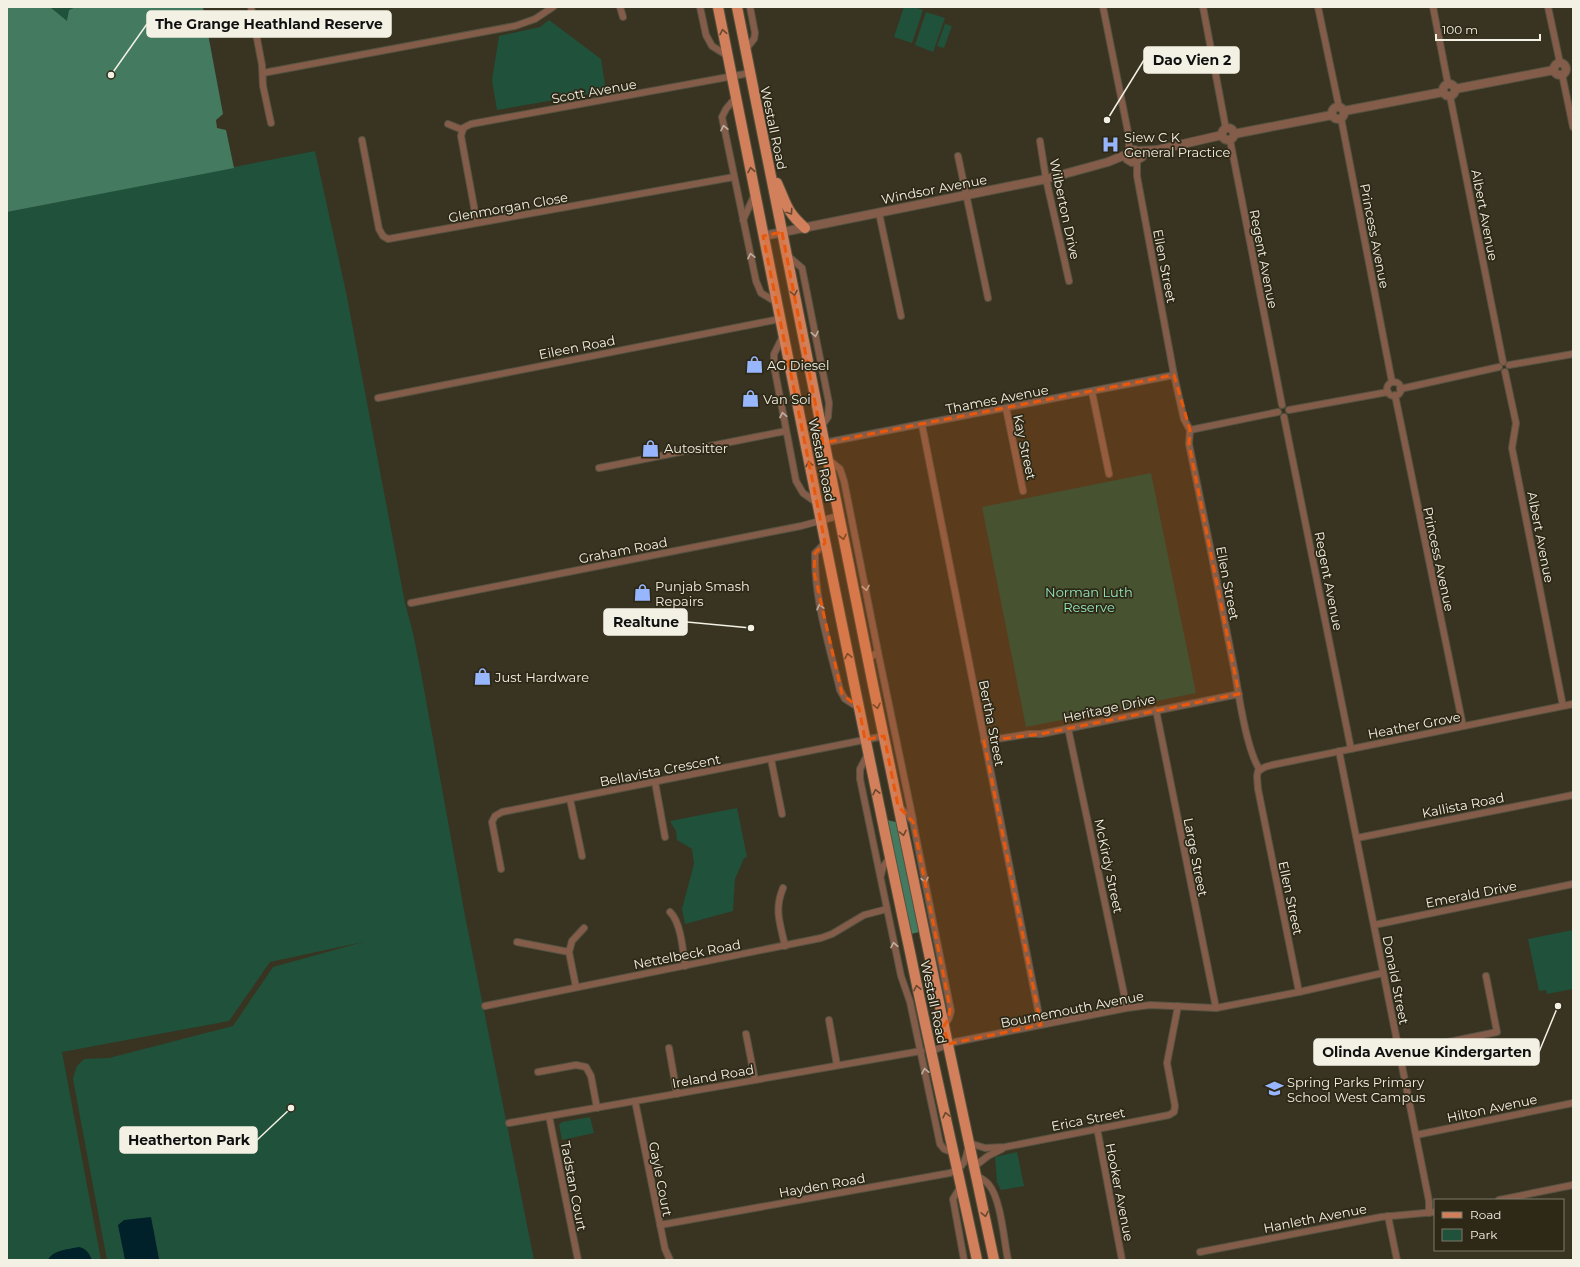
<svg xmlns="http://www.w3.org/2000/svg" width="1580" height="1267" font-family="Montserrat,sans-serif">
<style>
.green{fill:#20513a}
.forest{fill:#437a60}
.water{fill:#00212a}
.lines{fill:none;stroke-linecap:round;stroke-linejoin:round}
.minor-casing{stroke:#565240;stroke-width:8}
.tertiary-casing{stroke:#565240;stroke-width:10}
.primary-casing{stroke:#565240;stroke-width:12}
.minor{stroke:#845c4a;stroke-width:6}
.tertiary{stroke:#845c4a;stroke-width:8}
.primary{stroke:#d2805b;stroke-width:10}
.oneway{stroke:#67472f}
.oneway2{stroke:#c1ad9f}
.marked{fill:#e8590c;fill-opacity:0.2;stroke:#e8590c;stroke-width:3;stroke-dasharray:8 5;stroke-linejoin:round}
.labels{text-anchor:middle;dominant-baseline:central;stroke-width:3.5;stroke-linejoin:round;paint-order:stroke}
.street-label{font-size:13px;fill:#f3f0e4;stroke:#2e2917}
.poi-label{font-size:13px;fill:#f3f0e4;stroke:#2e2917;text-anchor:start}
.park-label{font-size:13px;fill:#93e8be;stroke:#2e2917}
.leader{fill:none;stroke:#f3f0e4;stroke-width:1.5}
.callout-dot{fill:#f3f0e4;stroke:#2e2917;stroke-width:1.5}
.callout{fill:#f3f0e4;stroke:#f3f0e4;stroke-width:1.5}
.callout-label{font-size:14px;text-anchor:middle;font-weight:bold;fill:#111}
</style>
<rect width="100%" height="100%" fill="#383421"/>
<g class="green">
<polygon points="50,7 115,7 84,36"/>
<polygon points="904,7 914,7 923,10 912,43 894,37"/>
<polygon points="926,12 945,18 933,52 915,45"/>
<polygon points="549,20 601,59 606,91 497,110 492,80 499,36 540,27"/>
<polygon points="945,24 952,26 944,48 937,46"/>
<polygon points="315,151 346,292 405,603 413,633 422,678 466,921 534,1260 107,1260 74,1085 73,1078 77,1066 84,1059 109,1058 233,1026 273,967 363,942 270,962 229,1021 62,1052 101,1260 7,1260 7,212"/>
<polygon points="1151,473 1196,693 1026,727 982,507"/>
<polygon points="737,808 747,857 744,858 735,879 733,911 685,924 682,909 694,864 692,849 677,840 676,831 670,821"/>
<polygon points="1573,930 1573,989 1547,994 1546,990 1539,991 1528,939"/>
<polygon points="590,1117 594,1133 562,1140 559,1125 562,1122"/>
<polygon points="1017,1152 1024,1186 1001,1190 997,1182 995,1157"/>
</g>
<g class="forest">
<polygon points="7,7 50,7 67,21 69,10 76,7 203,7 223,114 216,120 217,128 226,130 234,168 7,212"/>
<polygon points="887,820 896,822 919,932 911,934"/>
</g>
<g class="water">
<polygon points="151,1217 159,1259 152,1260 125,1260 118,1225 124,1220"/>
<path d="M79,1247C87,1249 89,1253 92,1260H48C52,1250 70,1249 79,1247Z"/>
</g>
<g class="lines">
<defs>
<g id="minor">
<polyline points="251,7 262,65 263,86 271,123"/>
<polyline points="620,7 623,17"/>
<polyline points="700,7 706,35 712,46 728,56"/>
<polyline points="1103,7 1129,137 1129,151"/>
<polyline points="1203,7 1226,129"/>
<polyline points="1318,7 1339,107"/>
<polyline points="1433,7 1448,84"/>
<polyline points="1548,7 1560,63"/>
<polyline points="745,50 754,39 755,33 750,7"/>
<polyline points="263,73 515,26 535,19 553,7"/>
<polyline points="1562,74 1573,127"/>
<polyline points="737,96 726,109 722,117 756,281 761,293 776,302"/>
<polyline points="1450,96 1503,362"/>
<polyline points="1341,118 1392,382"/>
<polyline points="448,124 463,130"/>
<polyline points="362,140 379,229 383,236 388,239 734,177"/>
<polyline points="1230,140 1282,405"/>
<polyline points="1040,141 1046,179 1069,281"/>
<polyline points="958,156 988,298"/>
<path d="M1137,161V176L1174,375L1184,419L1190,430L1189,444C1205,520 1220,597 1235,673C1239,697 1247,752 1260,770"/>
<polyline points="879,213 901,316"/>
<polyline points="743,220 755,194"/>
<polyline points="477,223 461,136 463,128 471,124 750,73"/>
<polyline points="788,256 802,268 829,403 828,417 821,427"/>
<polyline points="783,336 774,354 774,366 796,481 803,493 817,503"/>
<polyline points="1509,365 1573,354"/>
<polyline points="1505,372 1516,423 1512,448 1563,706"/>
<circle cx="1394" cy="389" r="7"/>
<polyline points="1400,389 1499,367"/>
<polyline points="1092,392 1109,474"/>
<polyline points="1395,395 1463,726"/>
<polyline points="378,398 780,319"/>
<polyline points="1006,408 1023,491"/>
<polyline points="1289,410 1388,392"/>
<polyline points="1284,417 1351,749"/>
<polyline points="922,425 1041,1025"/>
<polyline points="1190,430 1278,412"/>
<polyline points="823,443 1174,375"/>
<polyline points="828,459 840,469 844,481 878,652 868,659"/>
<polyline points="599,468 786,431"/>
<path d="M825,543L815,553C814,599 829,645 840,690L845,699L859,708"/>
<polyline points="411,603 801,526 838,516"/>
<polyline points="878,652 913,820"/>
<polyline points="1156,710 1216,1008"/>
<polyline points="1068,728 1127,1008"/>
<polyline points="984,741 1029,734 1041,734 1239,694"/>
<polyline points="1339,751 1429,1201 1429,1213"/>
<polyline points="868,754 860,769 860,779 901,976 910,1002 940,1144 944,1149 954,1153"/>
<polyline points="771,759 782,814"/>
<polyline points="655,782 665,837"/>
<polyline points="570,799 582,856"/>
<polyline points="899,807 906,813 913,822 951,1011 949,1018 944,1026"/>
<polyline points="1357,838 1573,795"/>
<polyline points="501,869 492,822 495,816 502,812 884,736"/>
<polyline points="881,875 883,867 890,857"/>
<path d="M783,888C774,910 780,923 785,946"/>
<path d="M670,912C681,922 683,951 685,966"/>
<polyline points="1374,925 1573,884"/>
<polyline points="517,942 569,952 576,987"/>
<polyline points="569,952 572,941 584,928"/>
<polyline points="1299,992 1258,789 1257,776 1258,771 1265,767 1272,765 1573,704"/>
<polyline points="485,1006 821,938 832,934 864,915 887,909"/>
<polyline points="829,1020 837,1065"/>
<polyline points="746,1034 755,1080"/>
<polyline points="669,1048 677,1094"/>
<polyline points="931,1051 955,1042 1127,1008 1150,1005 1216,1008 1299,992 1383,973"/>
<polyline points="1400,1052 1497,1032 1486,976"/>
<polyline points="538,1072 576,1065 586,1067 591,1076 597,1108"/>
<polyline points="635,1101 665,1249 670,1260"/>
<polyline points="549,1116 578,1260"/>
<polyline points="509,1123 921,1051"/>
<polyline points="1097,1128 1122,1260"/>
<polyline points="1416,1135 1573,1103"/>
<polyline points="975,1166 988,1156 1002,1149"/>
<path d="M977,1176C981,1178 986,1181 989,1185C1001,1199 1004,1241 1008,1260"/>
<polyline points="961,1186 953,1199 964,1260"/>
<polyline points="1499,1200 1573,1185"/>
<polyline points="1388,1216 1397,1260"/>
<path d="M660,1225L950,1173C966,1167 966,1158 969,1143L985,1148L1005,1147L1169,1115L1174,1112L1175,1106L1167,1063L1178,1006"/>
<polyline points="1200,1252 1381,1217 1435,1212"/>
</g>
<g id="tertiary">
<circle cx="1560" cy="69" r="6"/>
<circle cx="1449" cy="90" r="6"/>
<polyline points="1455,89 1554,70"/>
<circle cx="1338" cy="113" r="6"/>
<polyline points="1344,111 1443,92"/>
<circle cx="1228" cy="134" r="6"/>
<polyline points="1234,134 1332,115"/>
<polyline points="1137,151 1157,150 1222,135"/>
<polyline points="1127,154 1127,159 1132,162 1142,157"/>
<polyline points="763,236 1046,179 1108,162 1125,155 1131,150 1135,150 1138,153 1138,159"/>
</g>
<g id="primary">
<path d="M718,7C781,322 843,638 910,952C931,1055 955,1157 977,1260"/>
<polyline points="737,7 873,685 944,1026 994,1260"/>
<path d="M777,183C787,205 786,211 805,228"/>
</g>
</defs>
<use href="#minor" class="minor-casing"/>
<use href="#tertiary" class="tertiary-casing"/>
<use href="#primary" class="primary-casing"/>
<use href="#minor" class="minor"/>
<use href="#tertiary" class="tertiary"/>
<use href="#primary" class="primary"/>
</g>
<defs><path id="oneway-chevron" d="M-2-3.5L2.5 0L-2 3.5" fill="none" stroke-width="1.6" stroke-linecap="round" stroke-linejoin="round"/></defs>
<g class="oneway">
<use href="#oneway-chevron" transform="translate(723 32) rotate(-101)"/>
<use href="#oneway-chevron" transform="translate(751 170) rotate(-101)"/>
<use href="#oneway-chevron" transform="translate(790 212) rotate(56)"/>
<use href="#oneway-chevron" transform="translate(794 293) rotate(79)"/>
<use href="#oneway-chevron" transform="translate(809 464) rotate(-102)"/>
<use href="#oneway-chevron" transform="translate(843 537) rotate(78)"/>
<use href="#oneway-chevron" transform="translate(848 656) rotate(-102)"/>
<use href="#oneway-chevron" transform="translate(877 706) rotate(78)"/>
<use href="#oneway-chevron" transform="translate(876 792) rotate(-102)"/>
<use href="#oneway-chevron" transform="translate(903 833) rotate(78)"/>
<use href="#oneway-chevron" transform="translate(917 988) rotate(-102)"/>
<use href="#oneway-chevron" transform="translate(946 1115) rotate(-103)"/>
<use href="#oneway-chevron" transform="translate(985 1214) rotate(78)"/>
</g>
<g class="oneway2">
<use href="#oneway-chevron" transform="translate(724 128) rotate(-102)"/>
<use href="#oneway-chevron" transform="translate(751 256) rotate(-102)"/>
<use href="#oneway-chevron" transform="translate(815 334) rotate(79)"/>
<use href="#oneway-chevron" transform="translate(783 415) rotate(-101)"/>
<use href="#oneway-chevron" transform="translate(866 588) rotate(79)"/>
<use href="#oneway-chevron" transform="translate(820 607) rotate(-103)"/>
<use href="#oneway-chevron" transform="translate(925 880) rotate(79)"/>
<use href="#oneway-chevron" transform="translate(894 945) rotate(-101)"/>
<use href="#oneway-chevron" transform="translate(925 1071) rotate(-102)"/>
</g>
<path class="marked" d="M782,232L823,443L1174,375L1190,430L1189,444L1239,694L1041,734L984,741L1041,1025L948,1044L944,1026L949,1018L950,1008L913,822L898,806L884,736L865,740L859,708L842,694L814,572L815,553L825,543L763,236Z"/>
<defs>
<symbol id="hospital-bare" viewBox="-9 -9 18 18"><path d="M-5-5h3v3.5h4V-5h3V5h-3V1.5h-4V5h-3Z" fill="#97b6fd" stroke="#2e2917" stroke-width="2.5" paint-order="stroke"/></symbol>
<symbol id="shop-bare" viewBox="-9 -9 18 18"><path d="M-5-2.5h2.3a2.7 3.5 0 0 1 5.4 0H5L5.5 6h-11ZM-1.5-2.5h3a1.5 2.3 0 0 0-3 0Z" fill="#97b6fd" stroke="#2e2917" stroke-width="2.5" paint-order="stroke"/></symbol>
<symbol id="school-bare" viewBox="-9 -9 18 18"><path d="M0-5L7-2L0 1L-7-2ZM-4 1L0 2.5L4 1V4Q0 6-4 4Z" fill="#97b6fd" stroke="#2e2917" stroke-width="2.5" paint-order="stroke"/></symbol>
</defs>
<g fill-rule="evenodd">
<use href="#hospital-bare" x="1098" y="132" width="25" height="25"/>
<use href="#shop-bare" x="742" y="352" width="25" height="25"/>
<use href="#shop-bare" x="738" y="386" width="25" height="25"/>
<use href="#shop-bare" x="638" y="436" width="25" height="25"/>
<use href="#shop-bare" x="630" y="580" width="25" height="25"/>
<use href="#shop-bare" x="470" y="664" width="25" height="25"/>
<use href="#school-bare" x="1262" y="1076" width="25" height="25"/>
</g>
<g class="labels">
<g class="street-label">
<text transform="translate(594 91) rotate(-10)">Scott Avenue</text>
<text transform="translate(774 128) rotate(78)">Westall Road</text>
<text transform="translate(934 189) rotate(-11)">Windsor Avenue</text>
<text transform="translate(508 207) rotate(-10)">Glenmorgan Close</text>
<text transform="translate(1065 209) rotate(78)">Wilberton Drive</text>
<text transform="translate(1485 215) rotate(79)">Albert Avenue</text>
<text transform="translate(1375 236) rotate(79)">Princess Avenue</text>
<text transform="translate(1264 259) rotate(79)">Regent Avenue</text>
<text transform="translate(1165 266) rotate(79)">Ellen Street</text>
<text transform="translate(577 347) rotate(-11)">Eileen Road</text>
<text transform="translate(997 399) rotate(-11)">Thames Avenue</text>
<text transform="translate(1025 447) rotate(78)">Kay Street</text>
<text transform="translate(822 460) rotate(78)">Westall Road</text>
<text transform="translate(1541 537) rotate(79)">Albert Avenue</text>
<text transform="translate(623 550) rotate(-11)">Graham Road</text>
<text transform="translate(1439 559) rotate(78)">Princess Avenue</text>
<text transform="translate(1329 581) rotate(79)">Regent Avenue</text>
<text transform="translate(1228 583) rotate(79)">Ellen Street</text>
<text transform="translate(1109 708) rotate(-12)">Heritage Drive</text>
<text transform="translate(992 723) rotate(79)">Bertha Street</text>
<text transform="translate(1414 725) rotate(-11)">Heather Grove</text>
<text transform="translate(660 770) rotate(-11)">Bellavista Crescent</text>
<text transform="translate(1463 805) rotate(-11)">Kallista Road</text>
<text transform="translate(1196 857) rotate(79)">Large Street</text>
<text transform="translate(1109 866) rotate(78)">McKirdy Street</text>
<text transform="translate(1471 894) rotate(-11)">Emerald Drive</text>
<text transform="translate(1291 898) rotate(78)">Ellen Street</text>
<text transform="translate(687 954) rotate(-11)">Nettelbeck Road</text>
<text transform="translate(1396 980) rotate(79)">Donald Street</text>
<text transform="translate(934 1002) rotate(78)">Westall Road</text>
<text transform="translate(1072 1009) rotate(-11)">Bournemouth Avenue</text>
<text transform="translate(713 1076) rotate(-10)">Ireland Road</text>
<text transform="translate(1492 1108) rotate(-12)">Hilton Avenue</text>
<text transform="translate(1088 1119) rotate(-11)">Erica Street</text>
<text transform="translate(661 1179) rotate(79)">Gayle Court</text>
<text transform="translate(822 1185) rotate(-10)">Hayden Road</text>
<text transform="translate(574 1186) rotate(79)">Tadstan Court</text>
<text transform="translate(1120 1192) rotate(79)">Hooker Avenue</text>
<text transform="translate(1315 1218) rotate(-11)">Hanleth Avenue</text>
</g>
<g class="poi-label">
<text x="1124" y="137">Siew C K<tspan x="1124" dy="15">General Practice</tspan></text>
<text x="767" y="365">AG Diesel</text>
<text x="763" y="399">Van Soi</text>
<text x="664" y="448">Autositter</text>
<text x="655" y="586">Punjab Smash<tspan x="655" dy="15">Repairs</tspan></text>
<text x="495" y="677">Just Hardware</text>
<text x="1287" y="1082">Spring Parks Primary<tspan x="1287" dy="15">School West Campus</tspan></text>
</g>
<g class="park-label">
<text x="1089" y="592">Norman Luth<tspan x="1089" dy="15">Reserve</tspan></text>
</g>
</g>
<path class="leader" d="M111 75L147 24M1107 120L1144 60M751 628L687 622M1558 1006L1539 1052M291 1108L257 1140"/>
<g class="callout-dot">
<circle cx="111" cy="75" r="4"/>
<circle cx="1107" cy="120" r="4"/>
<circle cx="751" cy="628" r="4"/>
<circle cx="1558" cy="1006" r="4"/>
<circle cx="291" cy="1108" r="4"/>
</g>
<g class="callout">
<rect x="147" y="11" width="244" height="26" rx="4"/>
<rect x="1144" y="47" width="95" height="26" rx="4"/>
<rect x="604" y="609" width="83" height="26" rx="4"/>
<rect x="1314" y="1039" width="225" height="26" rx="4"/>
<rect x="120" y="1127" width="137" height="26" rx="4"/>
</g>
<g class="callout-label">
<text x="269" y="29">The Grange Heathland Reserve</text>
<text x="1192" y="65">Dao Vien 2</text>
<text x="646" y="627">Realtune</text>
<text x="1427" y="1057">Olinda Avenue Kindergarten</text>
<text x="189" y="1145">Heatherton Park</text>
</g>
<rect width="1580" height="1267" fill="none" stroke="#f3f0e4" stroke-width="16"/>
<rect x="1434" y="1199" width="130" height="52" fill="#2e2917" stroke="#7d7969"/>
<rect x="1442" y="1212" width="20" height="6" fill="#d2805b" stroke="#7d7969"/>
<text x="1470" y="1219" font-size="12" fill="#f3f0e4">Road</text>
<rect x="1442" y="1229" width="20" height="12" fill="#20513a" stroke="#7d7969"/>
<text x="1470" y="1239" font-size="12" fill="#f3f0e4">Park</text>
<path d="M1436 34v6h104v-6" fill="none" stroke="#f3f0e4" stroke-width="2"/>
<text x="1442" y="34" font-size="12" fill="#f3f0e4" stroke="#2e2917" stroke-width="3" paint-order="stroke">100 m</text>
</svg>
